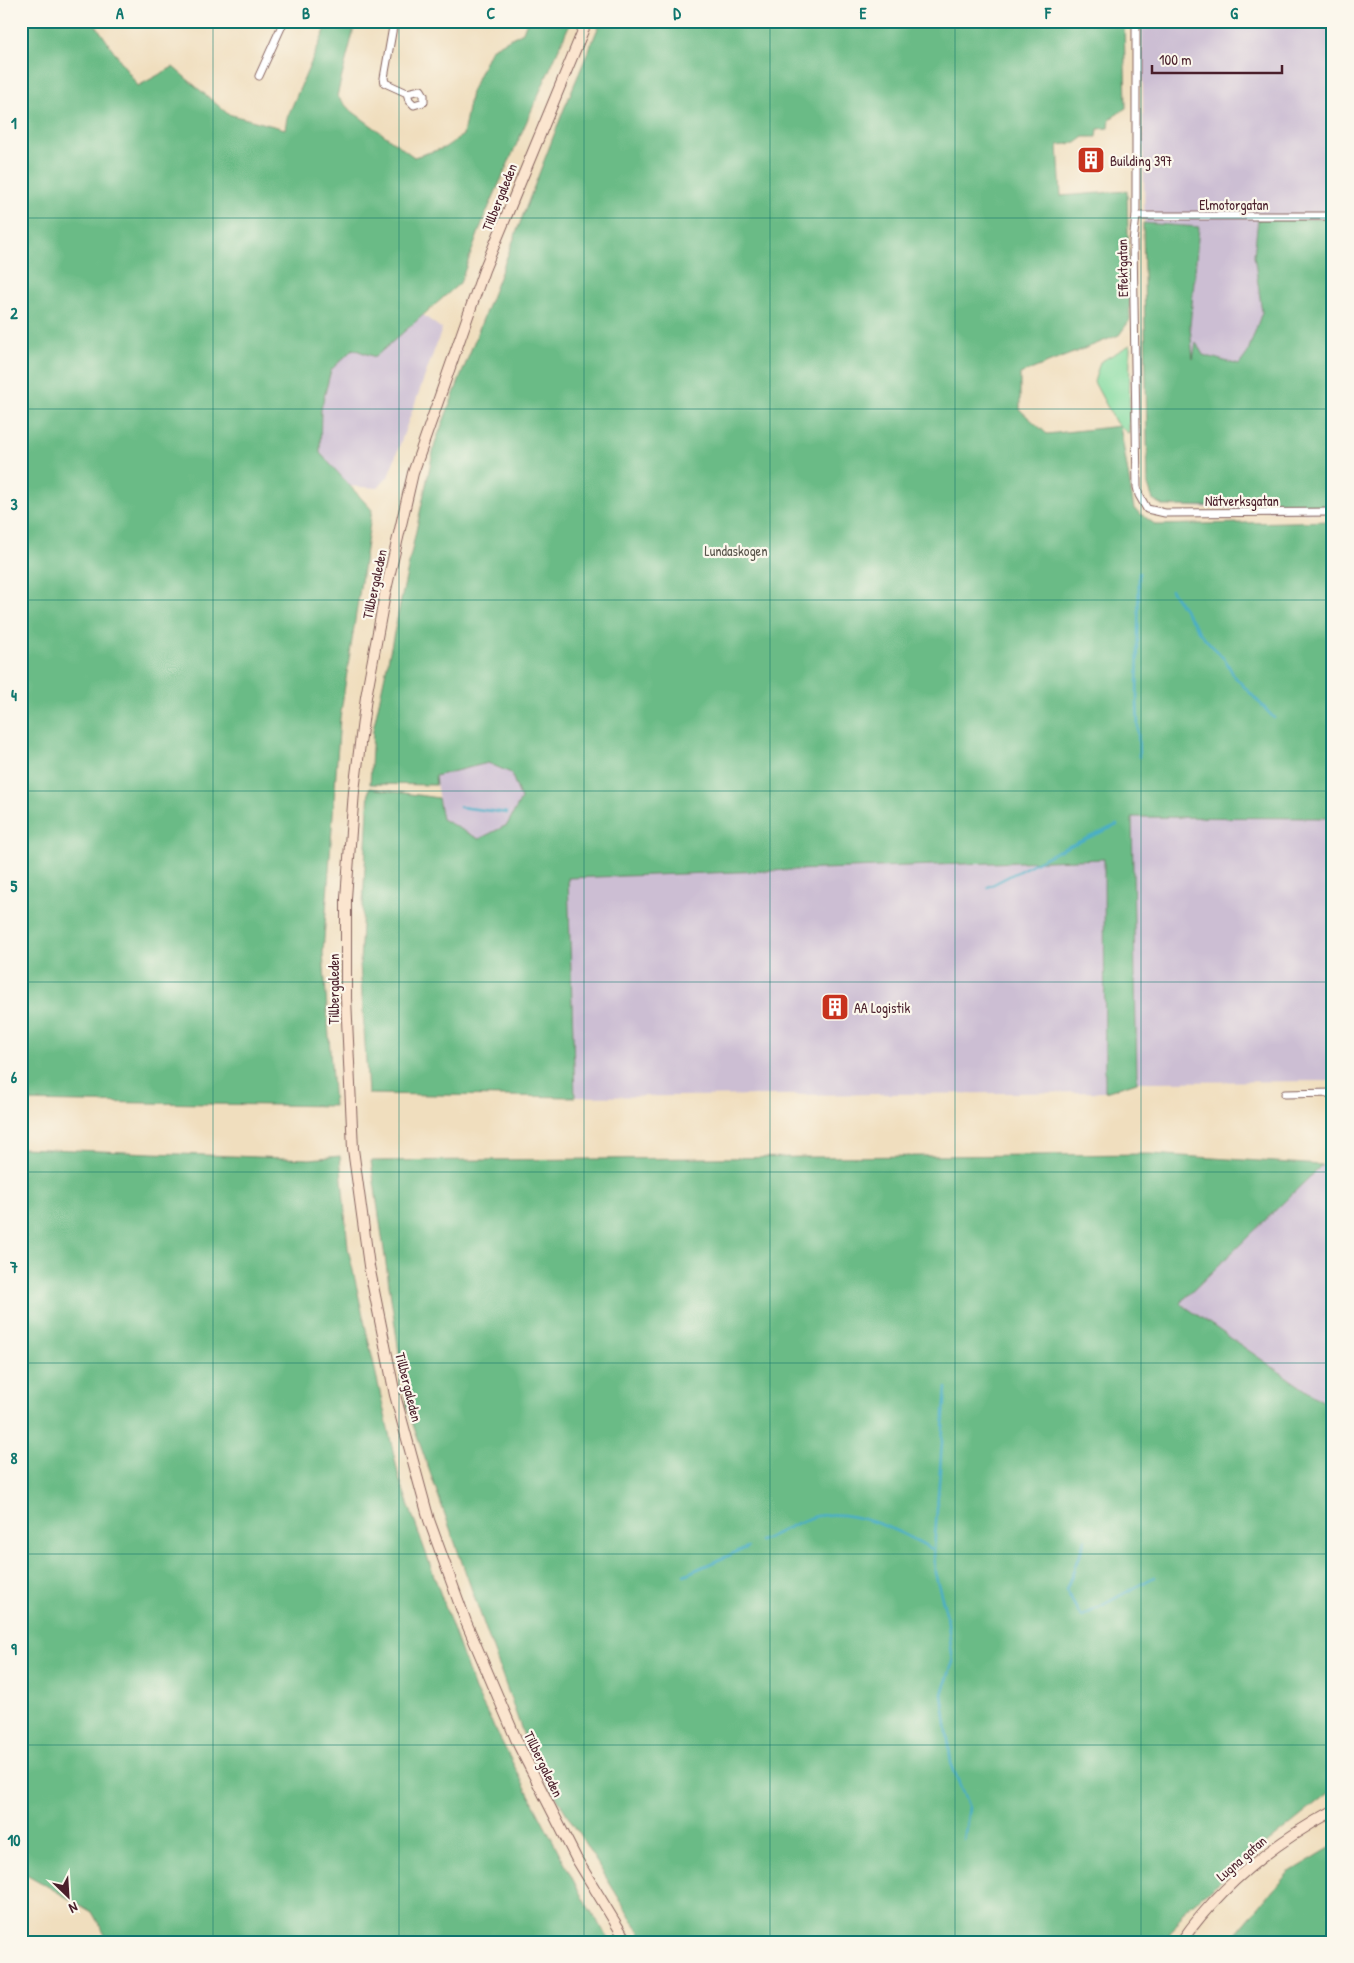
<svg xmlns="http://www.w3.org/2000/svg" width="1354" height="1963" font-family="'Patrick Hand',sans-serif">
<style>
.industrial{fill:#ccbed3}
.green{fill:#84dba0;stroke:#677d66}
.forest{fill:#6bbb86;stroke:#5a6d58}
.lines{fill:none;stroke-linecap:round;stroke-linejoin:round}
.stream{stroke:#49aec8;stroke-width:2.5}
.street-casing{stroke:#84625e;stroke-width:9}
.secondary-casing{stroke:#84625e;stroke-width:12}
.street{stroke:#fff;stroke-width:7}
.secondary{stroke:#fbe5cf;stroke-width:10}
.grid{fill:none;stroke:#0f766e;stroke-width:1;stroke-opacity:0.55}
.labels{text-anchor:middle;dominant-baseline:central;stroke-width:4.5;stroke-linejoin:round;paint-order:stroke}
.poi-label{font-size:14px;fill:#4a1f2b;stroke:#fbf7ec;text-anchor:start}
.street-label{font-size:14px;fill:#4a1f2b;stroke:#fbf7ec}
.park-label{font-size:14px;fill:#5b574e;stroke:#fbf7ec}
.neatline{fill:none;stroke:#0f766e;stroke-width:2}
.grid-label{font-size:16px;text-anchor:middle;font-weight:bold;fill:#0f766e}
</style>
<rect width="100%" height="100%" fill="#fbf7ec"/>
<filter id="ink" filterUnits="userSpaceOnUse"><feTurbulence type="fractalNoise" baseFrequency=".02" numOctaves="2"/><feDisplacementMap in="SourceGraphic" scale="10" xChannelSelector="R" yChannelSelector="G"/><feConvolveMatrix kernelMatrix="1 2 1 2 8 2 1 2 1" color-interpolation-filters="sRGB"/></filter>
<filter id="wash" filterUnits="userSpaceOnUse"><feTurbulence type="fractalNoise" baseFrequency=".0096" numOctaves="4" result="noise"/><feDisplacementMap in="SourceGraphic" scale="20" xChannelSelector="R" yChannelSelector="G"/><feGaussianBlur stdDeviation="1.12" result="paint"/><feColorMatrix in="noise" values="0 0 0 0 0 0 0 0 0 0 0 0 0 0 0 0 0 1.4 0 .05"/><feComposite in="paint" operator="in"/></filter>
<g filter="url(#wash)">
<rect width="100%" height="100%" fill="#f0debe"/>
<g class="industrial">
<polygon points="1142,21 1333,21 1333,513 1164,506 1153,500 1148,485"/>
<polygon points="423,315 442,329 388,477 378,488 348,486 320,453 321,409 331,370 353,348 375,357"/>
<polygon points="488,763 511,773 521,799 507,825 479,839 442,819 435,776"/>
<polygon points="1132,817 1333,818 1333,1081 1137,1082"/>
<polygon points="1104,859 1105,1092 575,1097 568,878"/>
<polygon points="1333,1140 1333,1409 1180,1303 1322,1165"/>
</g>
<polygon class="green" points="1130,345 1129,434 1116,423 1094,382 1100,362"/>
<g class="forest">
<polygon points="21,21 93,21 138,86 173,67 228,114 285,129 287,118 329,21 356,21 337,96 349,109 414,157 444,148 463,135 471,92 491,49 523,32 527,21 571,21 484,218 460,283 375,357 353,349 331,370 321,409 320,453 372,510 340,718 323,953 334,1106 21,1101"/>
<polygon points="601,21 1124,21 1126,108 1110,119 1109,128 1098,129 1097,137 1084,137 1076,143 1058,145 1061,196 1127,191 1130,320 1119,335 1020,374 1020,410 1047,434 1120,426 1134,509 1156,525 1333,521 1333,818 1132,817 1137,1082 1105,1092 1104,859 568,878 575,1097 368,1094 360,963 369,788 438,798 442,819 479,839 507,825 521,799 511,773 488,763 435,776 436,785 370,784 373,730 435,443 564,109"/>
<polygon points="1258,219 1333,219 1333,507 1164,506 1153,500 1148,485 1143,223 1199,227 1190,326 1193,359 1196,342 1203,355 1239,365 1247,354 1262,312 1254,255"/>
<polygon points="21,1148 310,1159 340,1156 348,1248 399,1478 475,1690 583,1899 611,1942 109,1942 92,1912 21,1871"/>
<polygon points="1150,1154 1322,1165 1180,1303 1333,1409 1333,1790 1187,1908 1164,1942 646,1942 531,1756 407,1408 371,1161"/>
<polygon points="1333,1846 1333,1942 1229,1942 1288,1873"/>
</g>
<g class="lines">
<g class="stream">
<polyline points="1171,590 1200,633 1226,661 1234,676 1274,718"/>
<polyline points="1139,757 1137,701 1139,573"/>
<polyline points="460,807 507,813"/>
<polyline points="988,887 1056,852 1117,825"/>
<polyline points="1085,1540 1066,1590 1081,1617 1154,1577"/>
<path d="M760,1541C775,1535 802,1519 817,1516C855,1508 901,1532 934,1550L946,1388"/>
<polyline points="934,1550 935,1573 947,1616 953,1662 942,1694 951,1763 969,1808 964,1840"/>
<polyline points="684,1575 748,1547"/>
</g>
</g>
</g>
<g filter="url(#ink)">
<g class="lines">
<defs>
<g id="street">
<polyline points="143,21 150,24 157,21"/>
<polyline points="394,21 384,78 385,83 407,93 421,90 424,95 424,102 414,105 409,100 407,93"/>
<polyline points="1136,21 1136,216 1133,242 1137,487 1139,495 1147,509 1165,513 1333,512"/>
<polyline points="259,76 284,21"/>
<polyline points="1136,216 1333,216"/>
<polyline points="1285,1094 1333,1093"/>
</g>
<g id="secondary">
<polyline points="587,21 484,270 413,473 385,594 366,697 354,791 346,898 346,998 353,1149 369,1266 395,1395 429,1520 466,1622 519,1746 576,1858 627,1942"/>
<path d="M1181,1942C1220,1886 1274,1843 1333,1811"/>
</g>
</defs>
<use href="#street" class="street-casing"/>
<use href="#secondary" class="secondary-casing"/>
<use href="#street" class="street"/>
<use href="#secondary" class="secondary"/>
</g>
</g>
<path class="grid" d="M213,21V1942M399,21V1942M584,21V1942M770,21V1942M955,21V1942M1141,21V1942M21,218H1333M21,409H1333M21,600H1333M21,791H1333M21,982H1333M21,1172H1333M21,1363H1333M21,1554H1333M21,1745H1333"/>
<defs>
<symbol id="building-square" viewBox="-11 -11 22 22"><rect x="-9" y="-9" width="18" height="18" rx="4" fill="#c8321e" stroke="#fbf7ec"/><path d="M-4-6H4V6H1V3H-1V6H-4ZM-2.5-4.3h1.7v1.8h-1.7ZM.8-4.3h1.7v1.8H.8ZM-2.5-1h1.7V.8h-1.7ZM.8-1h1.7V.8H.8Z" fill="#fff"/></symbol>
</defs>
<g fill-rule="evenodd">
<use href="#building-square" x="1075" y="144" width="32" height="32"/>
<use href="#building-square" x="819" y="991" width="32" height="32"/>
</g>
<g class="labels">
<g class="poi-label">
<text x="1110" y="160">Building 397</text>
<text x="854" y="1007">AA Logistik</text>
</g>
<g class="street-label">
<text transform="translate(499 197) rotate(-68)">Tillbergaleden</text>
<text x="1234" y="204">Elmotorgatan</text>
<text transform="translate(1122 268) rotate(-91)">Effektgatan</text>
<text x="1242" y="500">Nätverksgatan</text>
<text transform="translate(374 584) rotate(-78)">Tillbergaleden</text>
<text transform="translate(333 989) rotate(-90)">Tillbergaleden</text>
<text transform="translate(409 1387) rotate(76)">Tillbergaleden</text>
<text transform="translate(544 1764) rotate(64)">Tillbergaleden</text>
<text transform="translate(1241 1858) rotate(-41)">Lugna gatan</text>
</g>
<g class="park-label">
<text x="736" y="550">Lundaskogen</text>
</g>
</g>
<rect width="1354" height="1963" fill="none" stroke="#fbf7ec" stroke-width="55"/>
<g transform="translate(68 1896) rotate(155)" stroke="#fbf7ec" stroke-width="4" paint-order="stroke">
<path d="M0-4L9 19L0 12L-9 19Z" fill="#4a1f2b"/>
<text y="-8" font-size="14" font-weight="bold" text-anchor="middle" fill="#4a1f2b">N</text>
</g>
<path d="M1152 65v8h130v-8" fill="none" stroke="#4a1f2b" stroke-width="2.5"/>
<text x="1159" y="65" font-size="15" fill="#4a1f2b" stroke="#fbf7ec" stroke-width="4" paint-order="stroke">100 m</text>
<rect x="28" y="28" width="1298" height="1908" class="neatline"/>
<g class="grid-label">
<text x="120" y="19">A</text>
<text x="306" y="19">B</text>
<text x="491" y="19">C</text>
<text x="677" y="19">D</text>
<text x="863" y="19">E</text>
<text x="1048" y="19">F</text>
<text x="1234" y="19">G</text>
<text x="14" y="129">1</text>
<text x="14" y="319">2</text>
<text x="14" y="510">3</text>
<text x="14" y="701">4</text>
<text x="14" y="892">5</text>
<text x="14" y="1083">6</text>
<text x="14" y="1273">7</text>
<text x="14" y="1464">8</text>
<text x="14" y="1655">9</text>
<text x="14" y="1846">10</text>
</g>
</svg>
